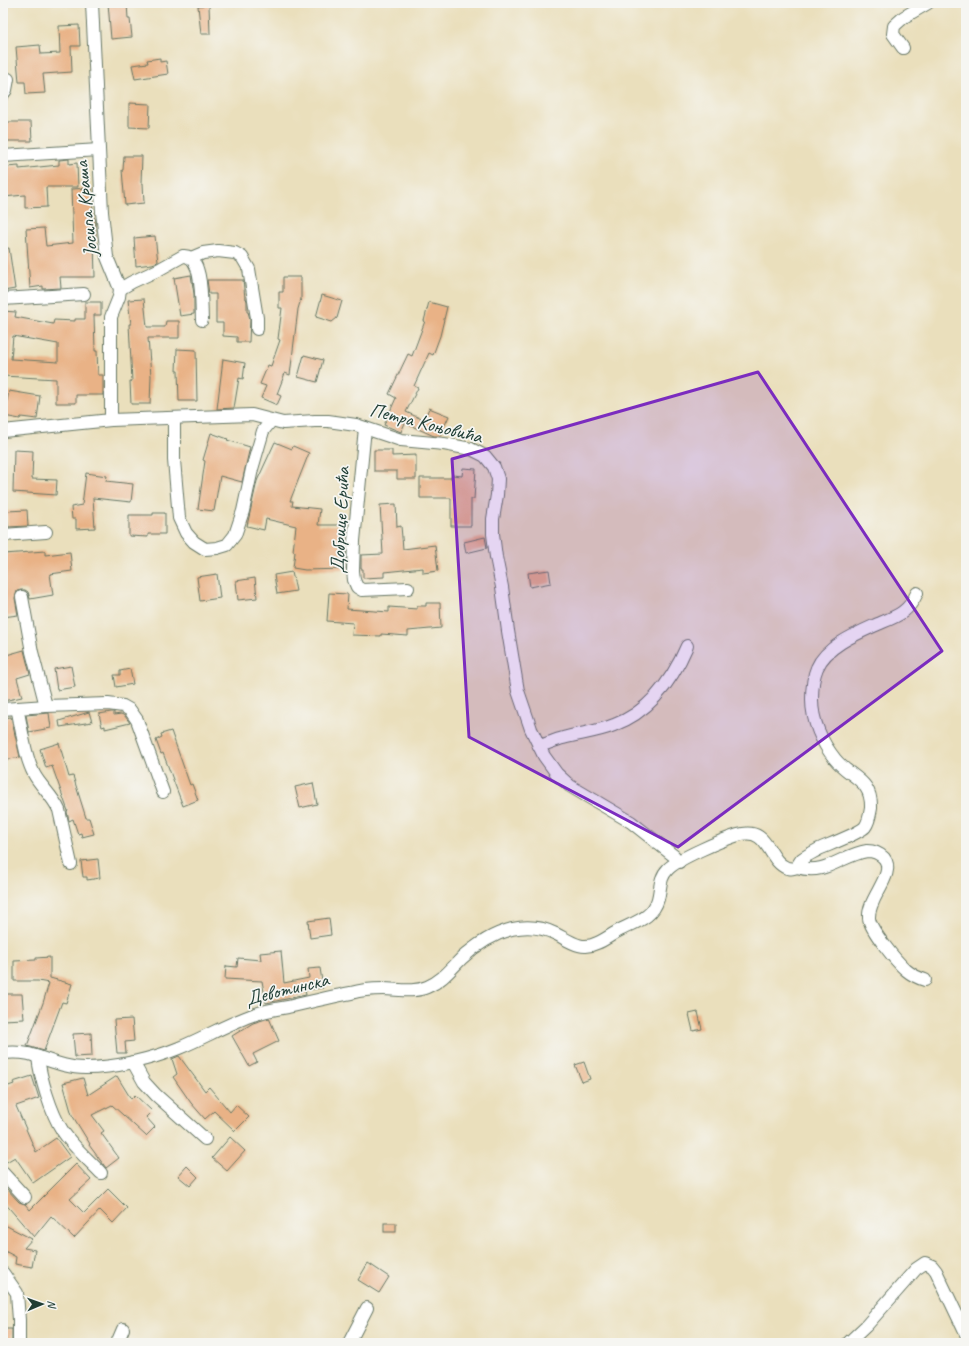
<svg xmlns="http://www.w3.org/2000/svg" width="969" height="1346" font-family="Caveat,sans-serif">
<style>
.building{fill:#e9b286;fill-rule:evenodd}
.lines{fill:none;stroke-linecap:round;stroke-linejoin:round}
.minor-casing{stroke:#667664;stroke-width:14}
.minor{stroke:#fff;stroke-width:12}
.marked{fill:#7b2cbf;fill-opacity:0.2;stroke:#7b2cbf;stroke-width:3;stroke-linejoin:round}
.labels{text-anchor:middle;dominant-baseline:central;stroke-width:3.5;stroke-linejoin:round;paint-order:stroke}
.street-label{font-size:20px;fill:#1f3d34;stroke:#f6f6f2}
</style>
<rect width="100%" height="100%" fill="#f6f6f2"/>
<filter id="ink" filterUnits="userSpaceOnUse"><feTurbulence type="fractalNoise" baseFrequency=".025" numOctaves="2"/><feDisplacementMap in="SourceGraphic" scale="8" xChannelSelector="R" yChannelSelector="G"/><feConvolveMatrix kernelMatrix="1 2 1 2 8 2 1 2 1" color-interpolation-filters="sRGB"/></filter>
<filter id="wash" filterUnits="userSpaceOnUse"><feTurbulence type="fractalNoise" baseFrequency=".012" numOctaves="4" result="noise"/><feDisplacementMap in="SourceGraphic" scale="16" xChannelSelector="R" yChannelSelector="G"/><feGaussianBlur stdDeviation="0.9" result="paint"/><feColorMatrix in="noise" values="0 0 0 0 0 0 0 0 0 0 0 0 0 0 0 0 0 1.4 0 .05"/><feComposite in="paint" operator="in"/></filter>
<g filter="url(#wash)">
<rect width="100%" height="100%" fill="#eadfbc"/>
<g id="blocks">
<g class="building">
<polygon points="108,3 127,3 128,19 130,19 132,37 111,39"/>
<polygon points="209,5 210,34 201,34 198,6"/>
<polygon points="79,25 80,46 71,46 72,72 43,74 45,93 26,94 25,82 19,82 16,47 40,45 41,54 60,53 59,26"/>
<polygon points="160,58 160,62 166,61 168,74 135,79 132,65 148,63 147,60"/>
<polygon points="129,103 150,104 149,128 129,127"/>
<polygon points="3,122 31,122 32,141 3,141"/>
<polygon points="124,156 142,156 141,183 143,183 144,203 125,205 122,170 123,170"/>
<polygon points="69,159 69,164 77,163 78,187 46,187 47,207 25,208 25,195 3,197 3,171 6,171 6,167 19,166 19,169 59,165 59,160"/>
<polygon points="92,188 93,218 95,218 96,240 94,240 95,277 60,277 61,288 43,289 43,286 30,288 26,229 44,228 46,246 73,243 71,189"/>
<polygon points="155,236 158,262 152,264 136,266 134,238"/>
<polygon points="9,248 15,289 3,291 3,249"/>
<polygon points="191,275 194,294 194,314 180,316 174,278"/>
<polygon points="283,277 301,277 301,299 298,309 290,375 285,373 277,394 281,396 277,405 261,398 266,386 260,384 268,365 271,366 280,340 278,339 282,308 279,308 279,292 283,292"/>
<polygon points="207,280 243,280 245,298 246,298 247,301 247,312 248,312 250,319 249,342 237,342 237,337 223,336 223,323 216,323 216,294 209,294"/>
<polygon points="322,295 342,301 337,318 332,322 316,317"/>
<polygon points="144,299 147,327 165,327 166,321 179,321 179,338 148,338 151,376 150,404 131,404 130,381 132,381 129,324 131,324 128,300"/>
<path d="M85,302H101V315H94L95,351H97L98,375H103V395H76V403H56V379L3,376V311L16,312L15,317L53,324L54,320L75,321V319H85ZM13,336L58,344V362L11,359Z"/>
<polygon points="429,302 447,307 440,336 433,355 429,353 414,386 418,388 406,412 424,420 429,408 449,416 440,436 434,436 405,423 401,432 384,425 396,398 389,394 408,354 412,356 425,321 424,321"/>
<polygon points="177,349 196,350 197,401 179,401 178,371 176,371"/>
<polygon points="304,355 323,360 317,382 298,377"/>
<polygon points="223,359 245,363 243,379 239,378 234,408 217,409"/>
<polygon points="9,391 40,396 37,419 21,417 20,419 4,416"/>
<polygon points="211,433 228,439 227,440 250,447 242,482 220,476 214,511 198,509 205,461 203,460"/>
<polygon points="275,442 292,449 293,446 309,453 290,501 293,501 292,506 320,509 318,525 343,525 342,552 346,552 346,569 305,570 293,568 295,552 293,551 296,526 266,519 264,530 247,526 257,481"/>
<polygon points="14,450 33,451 32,479 57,480 56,495 13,492"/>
<polygon points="374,450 392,450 392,456 416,455 416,479 397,479 397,471 374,471"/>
<polygon points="463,468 476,469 474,499 471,499 471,526 451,526 451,498 420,498 420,478 451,478 452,475 462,476"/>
<polygon points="86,473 107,476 106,481 133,484 131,502 93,498 95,528 76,529 76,519 72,519 71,507 82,505"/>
<polygon points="396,504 397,527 401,526 403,549 435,545 438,571 423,573 423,568 384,572 384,577 363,578 363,569 361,569 361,555 383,554 380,505"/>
<polygon points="27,510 28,526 8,527 7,511"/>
<polygon points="153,513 165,513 165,534 148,534 148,537 129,536 129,515 153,515"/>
<polygon points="485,537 487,548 466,553 464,542"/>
<polygon points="45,551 45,555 70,552 72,571 50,574 53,595 30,599 28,592 25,590 21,590 17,591 15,598 18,615 3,617 3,582 5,582 4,554"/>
<polygon points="549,570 551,583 530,587 528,573"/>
<polygon points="292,572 296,591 277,594 274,575"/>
<polygon points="217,574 220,598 200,601 197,577"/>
<polygon points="255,578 257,598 238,600 236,581"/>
<polygon points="329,593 348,594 347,609 389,612 389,607 417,609 417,606 426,606 426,603 440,603 441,628 408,631 408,636 381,634 381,636 352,635 353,623 327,621"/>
<polygon points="24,650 30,674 17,678 22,697 3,701 3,656"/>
<polygon points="71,666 75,687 57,690 54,669"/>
<polygon points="130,669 133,684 116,687 114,675 120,675 120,671"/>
<polygon points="89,712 92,722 60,727 59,721"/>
<polygon points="111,712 114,712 114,715 121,714 125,716 130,723 105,729 105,726 102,727 99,714"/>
<polygon points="49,713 51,728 29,732 26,715"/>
<polygon points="11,717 20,757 5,760 3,749 3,718"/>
<polygon points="171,731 190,785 192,784 198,800 183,806 163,753 161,754 156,740 162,737 161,734"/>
<polygon points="59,743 69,777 73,776 86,818 89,818 94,834 82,837 81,833 78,834 73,819 69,821 67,812 68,811 52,766 46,768 40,749"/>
<polygon points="313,783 317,804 300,808 295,787"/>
<polygon points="98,859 100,878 87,880 87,877 83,877 81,861"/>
<polygon points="329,918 331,935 310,938 308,921"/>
<polygon points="281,951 284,983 309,978 308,969 320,968 323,988 305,990 306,995 266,1003 262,981 225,979 226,966 237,967 238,958 261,960 260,953"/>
<polygon points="50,957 50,978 72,984 66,1003 62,1002 44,1051 27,1046 43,1003 49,983 38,981 14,981 14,961 36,960 36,958"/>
<polygon points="3,994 22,994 24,1019 3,1020"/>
<polygon points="698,1012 702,1029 693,1031 689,1014"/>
<polygon points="269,1018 279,1041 253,1054 257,1062 249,1066 232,1036 253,1023"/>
<polygon points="132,1019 134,1041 125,1042 126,1053 117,1053 114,1020"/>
<polygon points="91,1033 92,1056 75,1057 73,1034"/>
<polygon points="179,1056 205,1091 209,1087 230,1112 236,1105 249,1117 235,1131 214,1111 205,1119 191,1103 173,1077 177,1074 172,1059"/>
<polygon points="584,1062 590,1079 582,1082 575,1065"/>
<polygon points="32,1076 39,1098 16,1106 36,1152 56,1138 70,1157 33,1183 15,1157 3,1164 3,1088 14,1084 13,1082"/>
<polygon points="117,1076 131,1099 135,1095 152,1111 146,1117 155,1127 146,1136 112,1105 92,1115 104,1131 101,1133 119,1158 106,1168 89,1145 90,1144 72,1115 63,1083 83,1078 88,1095"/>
<polygon points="230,1137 245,1151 227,1171 212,1158"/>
<polygon points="76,1164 91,1180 70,1199 84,1213 108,1189 127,1208 113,1223 100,1210 74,1238 51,1216 34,1237 3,1201 3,1191 6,1188 19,1202 25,1204 30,1210"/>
<polygon points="187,1166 198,1177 190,1186 178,1176"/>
<rect x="384" y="1223" width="12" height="9"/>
<polygon points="3,1224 32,1239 24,1248 35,1250 32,1267 15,1264 16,1257 3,1250"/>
<polygon points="368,1263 389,1277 379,1293 358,1280"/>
<rect x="3" y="1329" width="9" height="14"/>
</g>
</g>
</g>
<g filter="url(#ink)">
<use href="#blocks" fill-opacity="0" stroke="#667664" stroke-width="1"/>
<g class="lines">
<defs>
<g id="minor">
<polyline points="903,48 893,34 894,26 904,17 928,3"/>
<polyline points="3,94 6,90 8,79"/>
<polyline points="3,156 99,150"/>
<polyline points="191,258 203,253 218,251 235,253 242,257 249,269 257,318 257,329"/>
<path d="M120,289L132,282L158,270L183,256C204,254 201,306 202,320"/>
<polyline points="3,299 84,294"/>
<polyline points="174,418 174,460 179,518 186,533 194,542 205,549 217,548 227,545 235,535 243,511 252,469 263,431 271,421"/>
<polyline points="111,420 252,415 283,423 315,421 328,421 356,425 401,440 444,444 471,449 485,456 494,467 498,479 497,495 493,519 493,534 496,557 502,587 508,631 518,691 531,729 544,756 557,774 570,786 631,822 674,856 679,862"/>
<polyline points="365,428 354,541 353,571 354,580 357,587 362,590 408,588"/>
<polyline points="3,431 111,420 111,317 119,297 120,289 107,257 102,212 92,3"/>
<polyline points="3,535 46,532"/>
<polyline points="22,597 32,652 46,706"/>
<path d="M17,708C22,728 24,755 34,774C41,787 53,796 59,810L71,864"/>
<polyline points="3,709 46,706 108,704 123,706 130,710 137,720 163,792"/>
<path d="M539,746C547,744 555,740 563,738C580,733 597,732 614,725C649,712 672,681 687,646"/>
<path d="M797,867C826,876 841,855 867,851C874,851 879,853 884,858C897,874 867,898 869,918C870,930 897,962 906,970C912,975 918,978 925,980"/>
<path d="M3,1053C12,1052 20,1052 29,1054C47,1059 65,1068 85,1068C115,1068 152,1059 179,1048C203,1038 226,1025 250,1016C262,1011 275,1009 288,1007C309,1002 330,997 351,993C361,990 372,989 383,989C398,989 413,993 427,987C442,981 451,969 462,958C476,945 493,934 512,929C526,926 542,927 556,934C570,941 581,951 597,943C605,940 612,934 620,930C635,922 653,918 658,899C661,888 659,878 668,869C679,858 722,840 738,835C770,826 767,861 787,868C789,868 792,869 794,868C798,867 799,862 802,859C807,855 814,852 819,849C828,845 860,833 865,827C869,822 870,814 871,808C872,779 850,778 835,759C822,743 812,721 812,700C812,690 813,677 817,668C826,646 858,633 878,624C897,616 908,613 917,593"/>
<path d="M38,1057C40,1077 51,1113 62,1130C72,1146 88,1159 101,1173"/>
<polyline points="133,1062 144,1082 156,1095 205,1139"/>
<polyline points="3,1173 25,1197"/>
<polyline points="3,1273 17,1293 19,1320 19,1343"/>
<polyline points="117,1343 123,1329"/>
<polyline points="349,1343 367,1308"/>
<polyline points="848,1343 866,1326 916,1269 925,1263 932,1266 936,1271 966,1334"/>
</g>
</defs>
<use href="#minor" class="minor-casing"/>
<use href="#minor" class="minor"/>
</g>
</g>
<path class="marked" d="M758,372L942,651L678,847L469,737L452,459Z"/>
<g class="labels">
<g class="street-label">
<text transform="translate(86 209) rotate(-96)">Јосипа Краша</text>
<text transform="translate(426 423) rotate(14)">Петра Коњовића</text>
<text transform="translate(340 520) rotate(-87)">Добрице Ерића</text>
<text transform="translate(287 989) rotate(-14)">Девотинска</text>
</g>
</g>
<rect width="969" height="1346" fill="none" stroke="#f6f6f2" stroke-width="16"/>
<g transform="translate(42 1304) rotate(88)" stroke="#f6f6f2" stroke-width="3" paint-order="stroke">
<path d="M0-3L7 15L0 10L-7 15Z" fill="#1f3d34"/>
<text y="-6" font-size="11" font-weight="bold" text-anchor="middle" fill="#1f3d34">N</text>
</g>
</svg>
